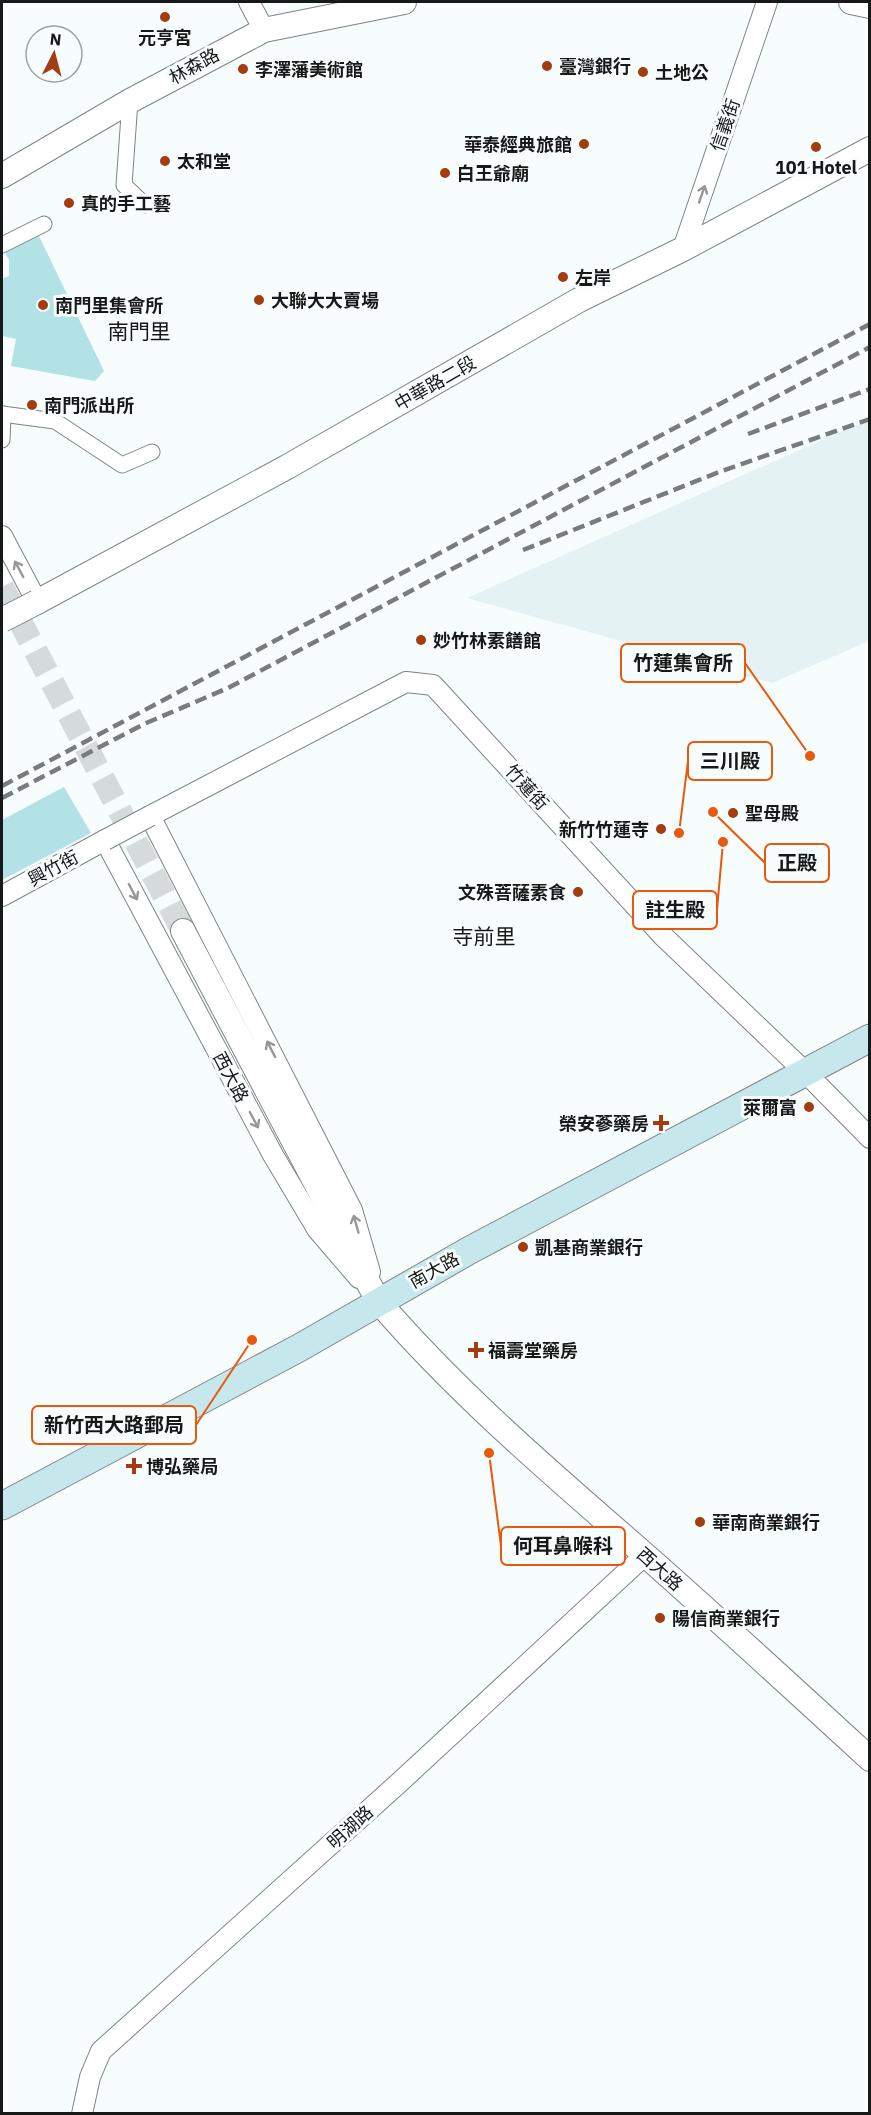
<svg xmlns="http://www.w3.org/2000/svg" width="871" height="2115" font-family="'IBM Plex Sans','Noto Sans TC',sans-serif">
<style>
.built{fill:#e4f2f4}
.green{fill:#b2e1e6}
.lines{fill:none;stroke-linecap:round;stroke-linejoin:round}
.tertiary-tunnel{stroke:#d5dada;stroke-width:24;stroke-dasharray:24 12;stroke-linecap:butt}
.pedestrian-casing{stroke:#7f8484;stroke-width:17}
.minor-casing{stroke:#7f8484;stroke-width:22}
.tertiary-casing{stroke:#7f8484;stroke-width:26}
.secondary-casing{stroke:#7f8484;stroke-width:29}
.pedestrian{stroke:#fff;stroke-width:15}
.minor{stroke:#fff;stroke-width:20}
.tertiary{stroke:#fff;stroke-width:24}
.secondary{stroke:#c6e8ec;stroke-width:27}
.rail{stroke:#797c7c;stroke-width:4.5;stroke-dasharray:12 6;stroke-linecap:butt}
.minor-bridge-casing{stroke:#7f8484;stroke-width:22;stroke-linecap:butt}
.tertiary-bridge-casing{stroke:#7f8484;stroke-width:26;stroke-linecap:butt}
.minor-bridge{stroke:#fff;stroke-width:20}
.tertiary-bridge{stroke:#fff;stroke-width:24}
.oneway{stroke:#979797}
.poi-dot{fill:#a33d11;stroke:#f7fcfc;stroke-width:2}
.labels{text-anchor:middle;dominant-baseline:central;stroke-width:6;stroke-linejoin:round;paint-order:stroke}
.poi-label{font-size:18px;font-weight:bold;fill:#171818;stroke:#f7fcfc;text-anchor:start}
.street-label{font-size:18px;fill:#171818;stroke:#f7fcfc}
.quarter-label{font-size:21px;fill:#171818;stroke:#f7fcfc}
.leader{fill:none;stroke:#e8590c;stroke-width:2}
.callout-dot{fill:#e8590c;stroke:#f7fcfc;stroke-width:2}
.callout{fill:#f7fcfc;stroke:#e8590c;stroke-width:2}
.callout-label{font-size:20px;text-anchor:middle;font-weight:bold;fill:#171818}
</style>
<rect width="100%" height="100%" fill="#f7fcfc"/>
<polygon class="built" points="869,419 869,641 772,683 467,598"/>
<g class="green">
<polygon points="37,232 104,371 95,381 11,366 16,339 2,336 2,279 9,276 9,260 3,248"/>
<polygon points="64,787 91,833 2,880 2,820"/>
</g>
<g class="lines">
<polyline class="tertiary-tunnel" points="2,587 183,931"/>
<defs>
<g id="pedestrian">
<polyline points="130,101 124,185 145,205"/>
<polyline points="2,245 44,224"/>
<polyline points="2,414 55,421 122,465 152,452"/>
<polyline points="2,440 3,414"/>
</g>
<g id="minor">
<polyline points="249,2 264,30"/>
<polyline points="683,249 767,2"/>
<polyline points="2,536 37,602"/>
<polyline points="2,896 105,840 273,1155 317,1229 359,1278"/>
<polyline points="370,1272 352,1210 150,816 406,682 433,685 663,936 804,1071 870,1138"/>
<polyline points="82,2114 90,2077 101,2051 401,1781 645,1555"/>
</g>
<g id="tertiary">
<polyline points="851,2 870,6"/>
<polyline points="2,176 130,101 264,30 404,2"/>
<polyline points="37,602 287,467 579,300 683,249 870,149"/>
<path d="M183,931L378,1301C458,1394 552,1474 644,1554C720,1621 795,1690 870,1759"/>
</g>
<polyline id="secondary" points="2,1506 299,1348 470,1250 870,1038"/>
</defs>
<use href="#pedestrian" class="pedestrian-casing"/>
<use href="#minor" class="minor-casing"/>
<use href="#tertiary" class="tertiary-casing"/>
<use href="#secondary" class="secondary-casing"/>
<use href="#pedestrian" class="pedestrian"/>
<use href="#minor" class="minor"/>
<use href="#tertiary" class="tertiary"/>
<use href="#secondary" class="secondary"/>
<g class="rail">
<polyline points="748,434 870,389"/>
<polyline points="523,550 719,472 870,419"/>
<polyline points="2,786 870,324"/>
<polyline points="2,798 144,724 228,688 870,347"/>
</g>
<defs>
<polyline id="minor-bridge" points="105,840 150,816"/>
<polyline id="tertiary-bridge" points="2,620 37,602"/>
</defs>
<use href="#minor-bridge" class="minor-bridge-casing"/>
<use href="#tertiary-bridge" class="tertiary-bridge-casing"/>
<use href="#minor-bridge" class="minor-bridge"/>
<use href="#tertiary-bridge" class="tertiary-bridge"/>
</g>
<defs><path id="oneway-shaft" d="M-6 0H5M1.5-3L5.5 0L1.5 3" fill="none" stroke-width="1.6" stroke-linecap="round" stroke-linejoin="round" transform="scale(1.5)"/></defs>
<g class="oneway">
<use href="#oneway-shaft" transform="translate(702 194) rotate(-71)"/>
<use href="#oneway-shaft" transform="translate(19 569) rotate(-118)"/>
<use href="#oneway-shaft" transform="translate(133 892) rotate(62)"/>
<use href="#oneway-shaft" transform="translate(271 1049) rotate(-117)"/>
<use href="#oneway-shaft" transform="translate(254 1120) rotate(62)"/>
<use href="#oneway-shaft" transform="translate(356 1224) rotate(-106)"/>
</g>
<g class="poi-dot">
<circle cx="165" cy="17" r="6"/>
<circle cx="547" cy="66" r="6"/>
<circle cx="243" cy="69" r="6"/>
<circle cx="643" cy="72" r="6"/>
<circle cx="584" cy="144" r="6"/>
<circle cx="816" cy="147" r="6"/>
<circle cx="165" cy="161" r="6"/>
<circle cx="445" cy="173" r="6"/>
<circle cx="69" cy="203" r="6"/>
<circle cx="563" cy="277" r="6"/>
<circle cx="259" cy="300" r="6"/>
<circle cx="43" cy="305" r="6"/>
<circle cx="32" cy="405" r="6"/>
<circle cx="421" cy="640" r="6"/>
<circle cx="733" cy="813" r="6"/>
<circle cx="661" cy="829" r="6"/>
<circle cx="578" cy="892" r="6"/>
<circle cx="809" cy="1107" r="6"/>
<path d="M658 1114h6v6h6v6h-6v6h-6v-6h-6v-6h6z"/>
<circle cx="523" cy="1247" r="6"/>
<path d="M473 1341h6v6h6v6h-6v6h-6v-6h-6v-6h6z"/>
<path d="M131 1457h6v6h6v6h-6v6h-6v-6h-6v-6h6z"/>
<circle cx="700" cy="1522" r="6"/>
<circle cx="660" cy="1618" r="6"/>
</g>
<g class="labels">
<g class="poi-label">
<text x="165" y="37" text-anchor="middle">元亨宮</text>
<text x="559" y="66">臺灣銀行</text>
<text x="255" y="69">李澤藩美術館</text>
<text x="655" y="72">土地公</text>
<text x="572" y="144" text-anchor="end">華泰經典旅館</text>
<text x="177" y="161">太和堂</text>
<text x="816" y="167" text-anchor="middle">101 Hotel</text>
<text x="457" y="173">白王爺廟</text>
<text x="81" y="203">真的手工藝</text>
<text x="575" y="277">左岸</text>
<text x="271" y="300">大聯大大賣場</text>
<text x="55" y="305">南門里集會所</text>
<text x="44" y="405">南門派出所</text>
<text x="433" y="640">妙竹林素饍館</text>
<text x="745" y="813">聖母殿</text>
<text x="649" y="829" text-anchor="end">新竹竹蓮寺</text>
<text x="566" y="892" text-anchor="end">文殊菩薩素食</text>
<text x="797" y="1107" text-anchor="end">萊爾富</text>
<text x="649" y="1123" text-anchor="end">榮安蔘藥房</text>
<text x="535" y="1247">凱基商業銀行</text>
<text x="488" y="1350">福壽堂藥房</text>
<text x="146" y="1466">博弘藥局</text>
<text x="712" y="1522">華南商業銀行</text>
<text x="672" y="1618">陽信商業銀行</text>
</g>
<g class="street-label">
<text transform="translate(194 66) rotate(-29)">林森路</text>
<text transform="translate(725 125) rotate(-71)">信義街</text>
<text transform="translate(435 383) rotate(-30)">中華路二段</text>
<text transform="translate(527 787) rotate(48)">竹蓮街</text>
<text transform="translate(53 868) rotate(-28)">興竹街</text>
<text transform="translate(231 1077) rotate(62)">西大路</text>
<text transform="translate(434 1270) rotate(-29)">南大路</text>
<text transform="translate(660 1569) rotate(42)">西大路</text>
<text transform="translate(350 1827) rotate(-42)">明湖路</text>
</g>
<g class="quarter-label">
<text x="139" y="331">南門里</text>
<text x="484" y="936">寺前里</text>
</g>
</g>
<path class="leader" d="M810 756L745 663M679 833L688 761M713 812L765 863M723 842L717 910M252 1340L196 1425M489 1453L501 1546"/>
<g class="callout-dot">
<circle cx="810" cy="756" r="6"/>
<circle cx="679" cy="833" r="6"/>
<circle cx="713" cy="812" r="6"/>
<circle cx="723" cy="842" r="6"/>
<circle cx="252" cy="1340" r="6"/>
<circle cx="489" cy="1453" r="6"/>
</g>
<g class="callout">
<rect x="621" y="644" width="124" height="38" rx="6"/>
<rect x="688" y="742" width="84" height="38" rx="6"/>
<rect x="765" y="844" width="64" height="38" rx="6"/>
<rect x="633" y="891" width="84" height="38" rx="6"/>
<rect x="32" y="1406" width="164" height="38" rx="6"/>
<rect x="501" y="1527" width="124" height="38" rx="6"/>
</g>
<g class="callout-label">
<text x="683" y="670">竹蓮集會所</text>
<text x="730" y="768">三川殿</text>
<text x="797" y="870">正殿</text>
<text x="675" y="917">註生殿</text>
<text x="114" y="1432">新竹西大路郵局</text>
<text x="563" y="1553">何耳鼻喉科</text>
</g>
<rect width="871" height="2115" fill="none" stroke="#171818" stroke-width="6"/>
<g transform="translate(54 54) rotate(6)"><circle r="28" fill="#f7fcfc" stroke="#9da1a1" stroke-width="1.5"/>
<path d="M0-4.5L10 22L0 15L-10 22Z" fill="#a33d11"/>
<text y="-9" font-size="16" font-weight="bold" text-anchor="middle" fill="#171818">N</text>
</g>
</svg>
